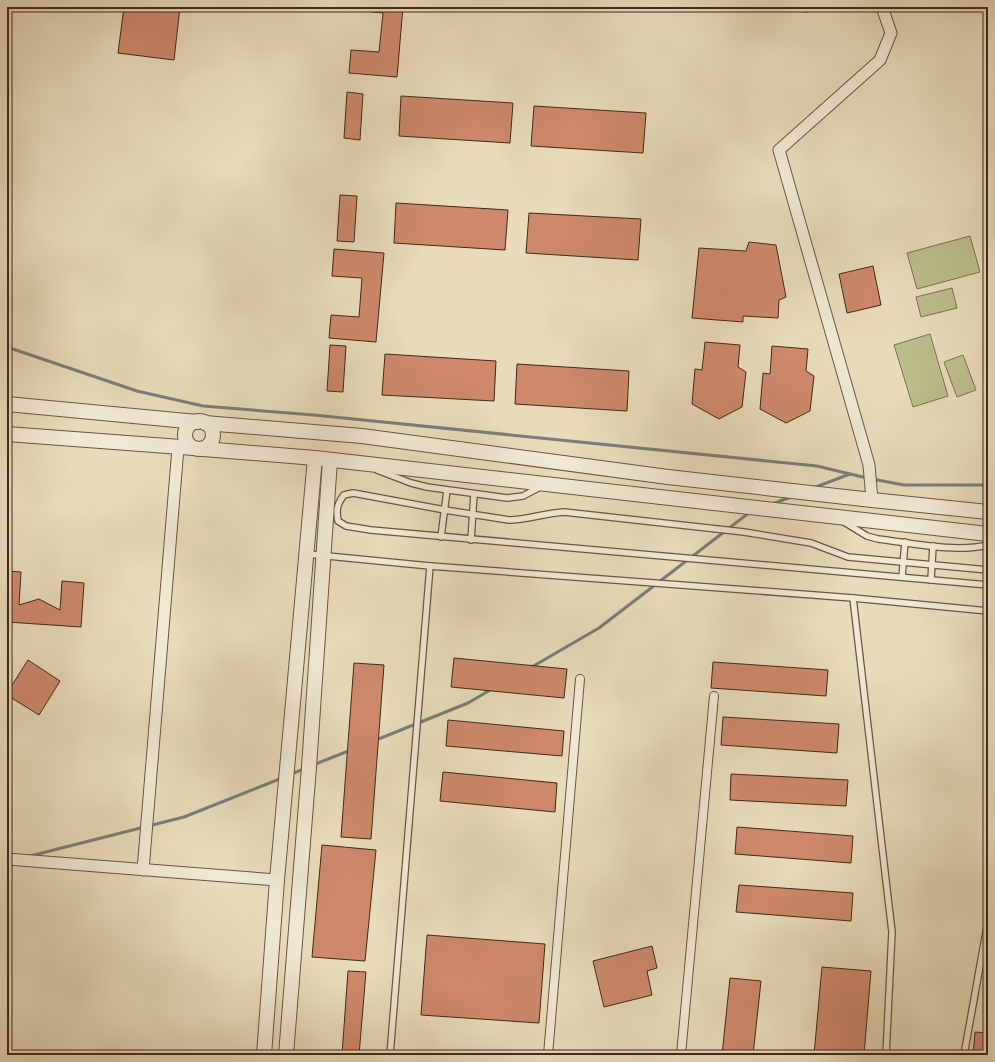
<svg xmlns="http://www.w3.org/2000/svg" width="995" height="1062" font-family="'IM FELL French Canon',serif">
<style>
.green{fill:#bcbe8c;stroke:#7f7352}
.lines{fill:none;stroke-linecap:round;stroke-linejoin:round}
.stream{stroke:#797e7b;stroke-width:3}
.building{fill:#ce896b;stroke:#422819}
.service-casing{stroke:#6c5541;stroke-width:8}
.pedestrian-casing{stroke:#6c5541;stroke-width:10}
.minor-casing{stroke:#6c5541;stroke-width:13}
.tertiary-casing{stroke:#6c5541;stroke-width:16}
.service{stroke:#f0e8d2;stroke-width:5.5}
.pedestrian{stroke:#f0e8d2;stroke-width:8}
.minor{stroke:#f0e8d2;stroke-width:11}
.tertiary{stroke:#f0e8d2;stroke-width:14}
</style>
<rect width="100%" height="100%" fill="#e8dbba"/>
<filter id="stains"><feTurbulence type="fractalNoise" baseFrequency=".005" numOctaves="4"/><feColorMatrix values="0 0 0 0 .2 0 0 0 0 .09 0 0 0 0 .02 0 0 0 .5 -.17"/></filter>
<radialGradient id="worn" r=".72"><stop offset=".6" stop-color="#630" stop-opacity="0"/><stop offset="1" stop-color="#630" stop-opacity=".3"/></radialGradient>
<g class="green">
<polygon points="970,236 980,272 917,289 907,253"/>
<polygon points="952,288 957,308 921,317 916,297"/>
<polygon points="930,334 948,396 913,407 894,345"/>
<polygon points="963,355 976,390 957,397 944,362"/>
</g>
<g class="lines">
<g class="stream">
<polyline points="7,347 137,391 203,406 314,415 817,466 850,474"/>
<polyline points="872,479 904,485 988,485"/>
<polyline points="813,488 850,474 867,478"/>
<polyline points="772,504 791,497"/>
<polyline points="530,668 599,628 750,512"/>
<polyline points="376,740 468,703 492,689"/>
<polyline points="313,765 351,750"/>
<polyline points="291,774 304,769"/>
<polyline points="30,856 184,817 282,778"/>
</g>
</g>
<g class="building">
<polygon points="124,7 180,7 174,60 118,53"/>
<polygon points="353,7 403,7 397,77 349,73 351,50 379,52 383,13 353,10"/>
<polygon points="738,7 808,7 808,12"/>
<polygon points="347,92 363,94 360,140 344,138"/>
<polygon points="401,96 513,103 510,143 399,136"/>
<polygon points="534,106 646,113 643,153 531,146"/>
<polygon points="340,195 357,196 354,242 337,241"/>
<polygon points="396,203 508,210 505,250 394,243"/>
<polygon points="529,213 641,219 638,260 526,253"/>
<polygon points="749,242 776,245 786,297 779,300 778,318 743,316 743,322 692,318 699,248 746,251"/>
<polygon points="334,249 384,253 376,342 329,338 331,315 359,317 362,278 332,276"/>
<polygon points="873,266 881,305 847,313 839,274"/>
<polygon points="705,342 740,345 738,367 746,372 742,407 719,419 692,404 695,369 702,370"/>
<polygon points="330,345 346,346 343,392 327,391"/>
<polygon points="772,346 808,349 806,371 814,376 810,411 786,423 760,409 763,373 770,374"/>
<polygon points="385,354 496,361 494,401 382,395"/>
<polygon points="517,364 629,371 627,411 515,404"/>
<polygon points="7,571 21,572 19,605 39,599 60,610 62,581 84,583 81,627 7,622"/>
<polygon points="454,658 567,669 564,698 451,687"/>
<polygon points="28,660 60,681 39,715 7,695 7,693"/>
<polygon points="713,662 828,670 826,696 711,688"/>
<polygon points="354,663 384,665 371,839 341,837"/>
<polygon points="723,717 839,724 837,753 721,745"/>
<polygon points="448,720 564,731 562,756 446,746"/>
<polygon points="443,772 557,783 555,812 440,801"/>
<polygon points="731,774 848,780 846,806 730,800"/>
<polygon points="737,827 853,836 851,863 735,854"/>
<polygon points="322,845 376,850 365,961 312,957"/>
<polygon points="739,885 853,893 851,921 736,912"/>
<polygon points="427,935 545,944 539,1023 421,1015"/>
<polygon points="652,946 657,968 647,971 652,995 604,1007 593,961"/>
<polygon points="822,967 871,971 864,1055 814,1055"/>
<polygon points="348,971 366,972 359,1055 342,1055"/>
<polygon points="730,978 761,981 753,1055 722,1055"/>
<polygon points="975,1032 988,1033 987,1055 973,1055"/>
</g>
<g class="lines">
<defs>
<g id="service">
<polyline points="377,470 411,483 427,487 507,498 523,496 540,487"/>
<path d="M844,522L867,536L878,539C912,543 955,553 988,545"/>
<polyline points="441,537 447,490"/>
<polyline points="471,540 474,494"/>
<polyline points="307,554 430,566"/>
<path d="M988,570L848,557L811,543L744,532L564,512C545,513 527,520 509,520L445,510L353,493L344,495C337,504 336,510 338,521L346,526L371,530L988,585"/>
<polyline points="902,577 905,542"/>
<polyline points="931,580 933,546"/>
<polyline points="853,598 892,932 886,1055"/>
<polyline points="390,1055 430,566 853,598 988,611"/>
<polyline points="964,1055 988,921"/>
</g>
<g id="pedestrian">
<polyline points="548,1055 580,679"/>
<polyline points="681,1055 714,696"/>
</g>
<g id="minor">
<polyline points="872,500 869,465 779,150 880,60 891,33 882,7"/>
<polyline points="7,859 277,880"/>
<polyline points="143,870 178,448"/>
</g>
<g id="tertiary">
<polyline points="7,404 197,422"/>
<circle cx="199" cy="435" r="14"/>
<polyline points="205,423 362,436 668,477 872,500 988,512"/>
<polyline points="7,434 194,448"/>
<polyline points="203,449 315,458 988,534"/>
<polyline points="264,1055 277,880 315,458"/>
<polyline points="286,1055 309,767 330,460"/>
</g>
</defs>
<use href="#service" class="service-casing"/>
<use href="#pedestrian" class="pedestrian-casing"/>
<use href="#minor" class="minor-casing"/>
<use href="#tertiary" class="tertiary-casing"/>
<use href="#service" class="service"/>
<use href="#pedestrian" class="pedestrian"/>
<use href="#minor" class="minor"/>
<use href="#tertiary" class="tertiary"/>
</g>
<rect width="995" height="1062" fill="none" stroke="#e8dbba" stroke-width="24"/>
<rect x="8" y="8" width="979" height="1046" fill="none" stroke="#422819" stroke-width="2"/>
<rect x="12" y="12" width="971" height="1038" fill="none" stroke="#422819"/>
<rect width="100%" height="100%" filter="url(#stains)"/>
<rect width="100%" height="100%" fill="url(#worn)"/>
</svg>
